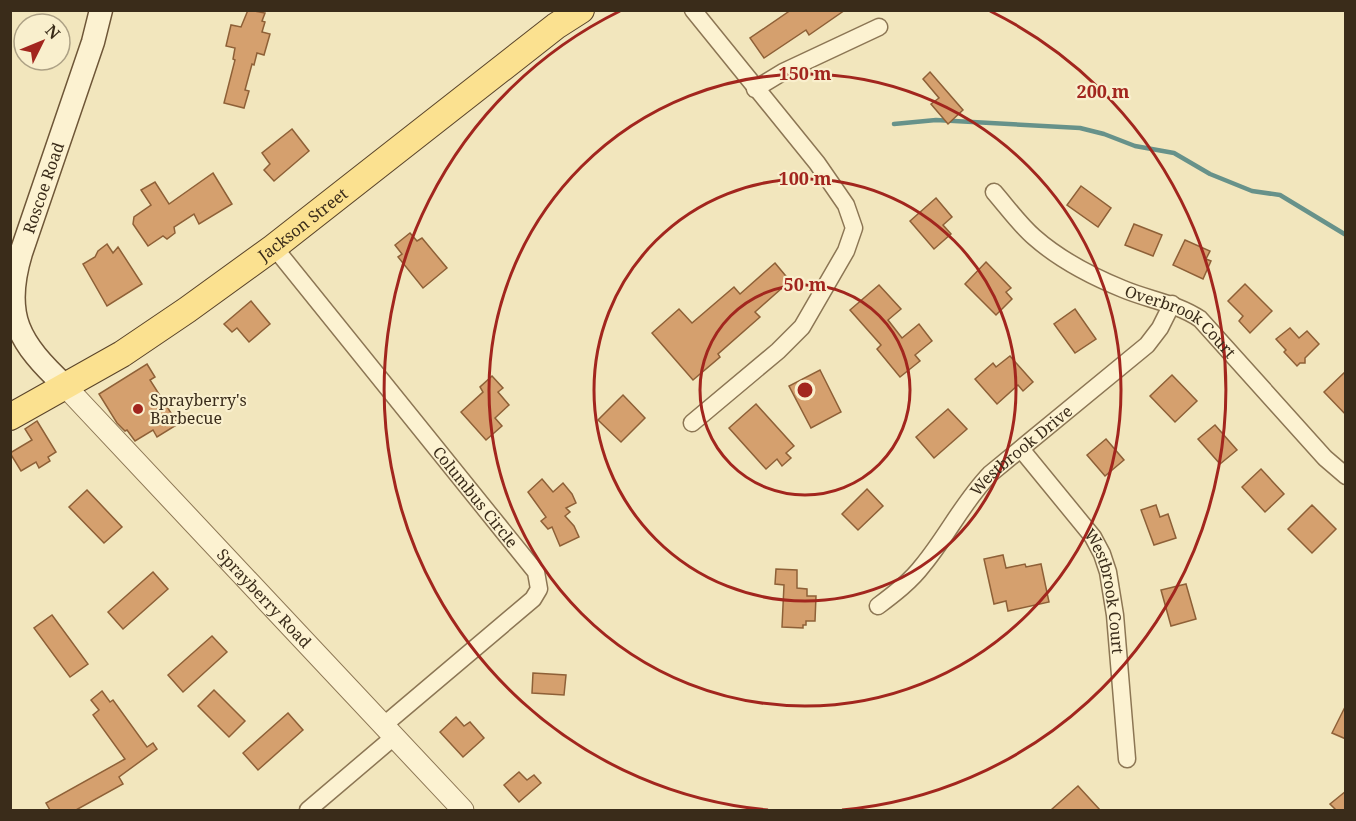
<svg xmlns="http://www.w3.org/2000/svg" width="1356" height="821" font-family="'Noto Serif',serif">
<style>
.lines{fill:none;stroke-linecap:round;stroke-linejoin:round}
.stream{stroke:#67928a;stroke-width:4.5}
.building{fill:#d5a06e;stroke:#8e6037;stroke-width:1.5}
.minor-casing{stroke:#8c7654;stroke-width:19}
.tertiary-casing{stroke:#8c7654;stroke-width:23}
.secondary-casing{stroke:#6e5637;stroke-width:25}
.primary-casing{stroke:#594329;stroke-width:28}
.minor{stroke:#fcf2d1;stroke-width:16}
.tertiary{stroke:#fcf2d1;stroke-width:21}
.secondary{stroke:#fcf2d1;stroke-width:22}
.primary{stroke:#fbe190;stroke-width:26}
.ring{fill:none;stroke:#a2261e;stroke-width:3}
.poi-dot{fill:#a2261e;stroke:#f9efcd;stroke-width:2}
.labels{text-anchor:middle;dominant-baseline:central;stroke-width:4.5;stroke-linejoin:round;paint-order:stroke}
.street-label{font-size:16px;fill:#3a2c1a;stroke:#f9efcd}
.poi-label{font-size:16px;fill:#3a2c1a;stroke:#f9efcd;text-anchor:start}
.centre{fill:#a2261e;stroke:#f9efcd;stroke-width:3}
.ring-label{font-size:18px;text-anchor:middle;font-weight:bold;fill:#a2261e;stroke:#f9efcd;stroke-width:4.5;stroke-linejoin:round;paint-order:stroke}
</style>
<rect width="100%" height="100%" fill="#f2e6bd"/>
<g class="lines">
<polyline class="stream" points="894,124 936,120 1080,128 1104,134 1135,146 1174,153 1210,174 1252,191 1280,195 1346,235"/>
</g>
<g class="building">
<polygon points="248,10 265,13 262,21 265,22 262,32 270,34 264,55 257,53 254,65 252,64 245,90 249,91 244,108 224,103 235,60 233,59 235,48 226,46 231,25 241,27"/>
<polygon points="791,10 845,10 809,35 806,30 764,58 750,38"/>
<polygon points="930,72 963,110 948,124 931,104 939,98 923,79"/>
<polygon points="292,129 309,151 274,181 264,170 270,164 262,153"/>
<polygon points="213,173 232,204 199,224 194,214 174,227 175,233 167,239 163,236 148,246 133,224 134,217 151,205 141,190 155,182 169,204"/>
<polygon points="1081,186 1111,208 1098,227 1067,205"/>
<polygon points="936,198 952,217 943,225 951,234 934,249 910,221"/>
<polygon points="1134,224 1162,235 1153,256 1125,245"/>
<polygon points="410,233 417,241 422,238 447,268 423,288 398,257 402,254 395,245"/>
<polygon points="1185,240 1210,251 1206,259 1211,261 1203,279 1173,265"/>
<polygon points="107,244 113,253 118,247 142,284 107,306 83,264 95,257 98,251"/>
<polygon points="986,262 1011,288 1006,292 1012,299 996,315 965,284"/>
<polygon points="775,263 790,281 755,312 760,317 718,354 720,357 693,380 652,333 679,309 692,323 734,287 740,294"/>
<polygon points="1245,284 1272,311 1250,333 1239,321 1243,316 1228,301"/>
<polygon points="879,285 901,309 888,320 902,338 919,324 932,341 915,355 920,361 900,377 877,349 881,345 850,310"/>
<polygon points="251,301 270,324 249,342 237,328 232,332 224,324"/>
<polygon points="1075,309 1096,339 1075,353 1054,324"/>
<polygon points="1290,328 1299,338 1307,331 1319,344 1305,358 1305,363 1300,363 1297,366 1284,352 1286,350 1276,339"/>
<polygon points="1010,356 1033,382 1023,391 1018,385 997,404 975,379 993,363 996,367"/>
<polygon points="147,364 155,377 150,380 178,424 157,437 153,430 135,441 127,430 125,431 117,423 99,394"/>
<polygon points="820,370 841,412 811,428 789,386"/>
<polygon points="1346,371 1346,415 1324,392"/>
<polygon points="1172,375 1197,401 1175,422 1150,396"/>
<polygon points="492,376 503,388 498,392 509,405 495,418 502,426 486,440 461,412 483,392 480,387"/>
<polygon points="623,395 645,418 621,442 598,420"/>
<polygon points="756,404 794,446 786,453 791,458 782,466 777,459 766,469 729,428"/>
<polygon points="948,409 967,429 934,458 916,437"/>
<polygon points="37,421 56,452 48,457 50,461 39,468 36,462 21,471 10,453 32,440 25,429"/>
<polygon points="1215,425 1237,450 1220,464 1198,439"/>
<polygon points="1106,439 1124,460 1105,476 1087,455"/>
<polygon points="1261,469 1284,494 1265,512 1242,487"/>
<polygon points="542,479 553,492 563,483 572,494 576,503 566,508 570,512 565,516 574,526 579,537 560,546 552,527 548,529 541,521 546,517 528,492"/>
<polygon points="867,489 883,506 858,530 842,514"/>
<polygon points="87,490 122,527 104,543 69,507"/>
<polygon points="1156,505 1160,517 1168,514 1176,538 1154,545 1141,510"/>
<polygon points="1312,505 1336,529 1312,553 1288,529"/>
<polygon points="1003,555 1006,568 1025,564 1026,567 1041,564 1049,602 1008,611 1006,601 994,604 984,559"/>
<polygon points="776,569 797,570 797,588 807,589 807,596 816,596 815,621 806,621 806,625 803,625 803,628 782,627 784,585 775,584"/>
<polygon points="153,572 168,589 123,629 108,612"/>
<polygon points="1186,584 1196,619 1171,626 1161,590"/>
<polygon points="52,615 88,664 70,677 34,628"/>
<polygon points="212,636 227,652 183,692 168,675"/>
<polygon points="533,673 566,675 564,695 532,693"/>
<polygon points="214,690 245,721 229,737 198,706"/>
<polygon points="102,691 110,702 113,700 147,747 153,743 157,749 119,777 123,784 76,810 50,810 46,803 125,759 93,715 99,710 91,700"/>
<polygon points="1346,705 1346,739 1332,733"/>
<polygon points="288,713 303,730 258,770 243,753"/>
<polygon points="456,717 464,726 470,722 484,738 463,757 440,732"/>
<polygon points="519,772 527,780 534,775 541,783 519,802 504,785"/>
<polygon points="1078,786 1100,810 1051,810"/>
<polygon points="1346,791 1346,810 1336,810 1330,804"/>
</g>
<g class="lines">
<defs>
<g id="minor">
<polyline points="755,89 783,72 879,27"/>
<path id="s1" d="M994,192C1007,207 1020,225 1034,237C1060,260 1091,276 1123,289C1149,300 1176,303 1200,319L1325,458L1346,476"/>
<path id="s2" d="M274,247L536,572L539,589L533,599L384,725"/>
<polyline points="692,423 778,351 802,327 846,251 854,228 846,205 817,163 693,10"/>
<path id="s3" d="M1021,449L1093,537L1102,554L1108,572L1115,615L1127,759"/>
<path id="s4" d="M878,606C894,594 911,581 923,565C947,536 963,502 990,474L1147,345L1160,328L1172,304"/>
<polyline points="308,810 395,736"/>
</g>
<g id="tertiary">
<path id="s5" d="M65,386L463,810"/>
</g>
<g id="secondary">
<path id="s6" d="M65,386C19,343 2,316 21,253L93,42L101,10"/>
</g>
<g id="primary">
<path id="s7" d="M10,417L122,354L187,310L274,247L556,26L581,10"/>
</g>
</defs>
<use href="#minor" class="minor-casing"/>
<use href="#tertiary" class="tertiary-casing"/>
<use href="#secondary" class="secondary-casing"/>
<use href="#primary" class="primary-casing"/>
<use href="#minor" class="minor"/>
<use href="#tertiary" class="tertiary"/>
<use href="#secondary" class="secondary"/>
<use href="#primary" class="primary"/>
</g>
<g class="ring">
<circle cx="805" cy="390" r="105"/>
<circle cx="805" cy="390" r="211"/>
<circle cx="805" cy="390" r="316"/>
<path d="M768 810A422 422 0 0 1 620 11M990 11A422 422 0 0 1 842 810"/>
</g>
<circle class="poi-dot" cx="138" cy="409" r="6"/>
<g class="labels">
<g class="street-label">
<text stroke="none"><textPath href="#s6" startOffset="220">Roscoe Road</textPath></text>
<text stroke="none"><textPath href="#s7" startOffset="351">Jackson Street</textPath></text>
<text stroke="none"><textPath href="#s1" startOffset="231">Overbrook Court</textPath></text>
<text stroke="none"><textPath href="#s4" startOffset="213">Westbrook Drive</textPath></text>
<text stroke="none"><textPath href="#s2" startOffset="321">Columbus Circle</textPath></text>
<text stroke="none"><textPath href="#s3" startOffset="170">Westbrook Court</textPath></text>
<text stroke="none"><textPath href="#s5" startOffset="291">Sprayberry Road</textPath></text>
</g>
<g class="poi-label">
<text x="150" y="400">Sprayberry's<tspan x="150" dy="18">Barbecue</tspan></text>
</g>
</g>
<circle cx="805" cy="390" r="9" class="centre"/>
<g class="ring-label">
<text x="805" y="80">150 m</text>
<text x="1103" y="98">200 m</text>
<text x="805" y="185">100 m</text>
<text x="805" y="291">50 m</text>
</g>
<rect width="1356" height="821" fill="none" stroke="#3a2c1a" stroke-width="24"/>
<g transform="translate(42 42) rotate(47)"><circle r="28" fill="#f9efcd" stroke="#ada185" stroke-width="1.5"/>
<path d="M0-4.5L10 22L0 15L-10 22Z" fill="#a2261e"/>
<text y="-9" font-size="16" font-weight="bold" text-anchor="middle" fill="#3a2c1a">N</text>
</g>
</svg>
